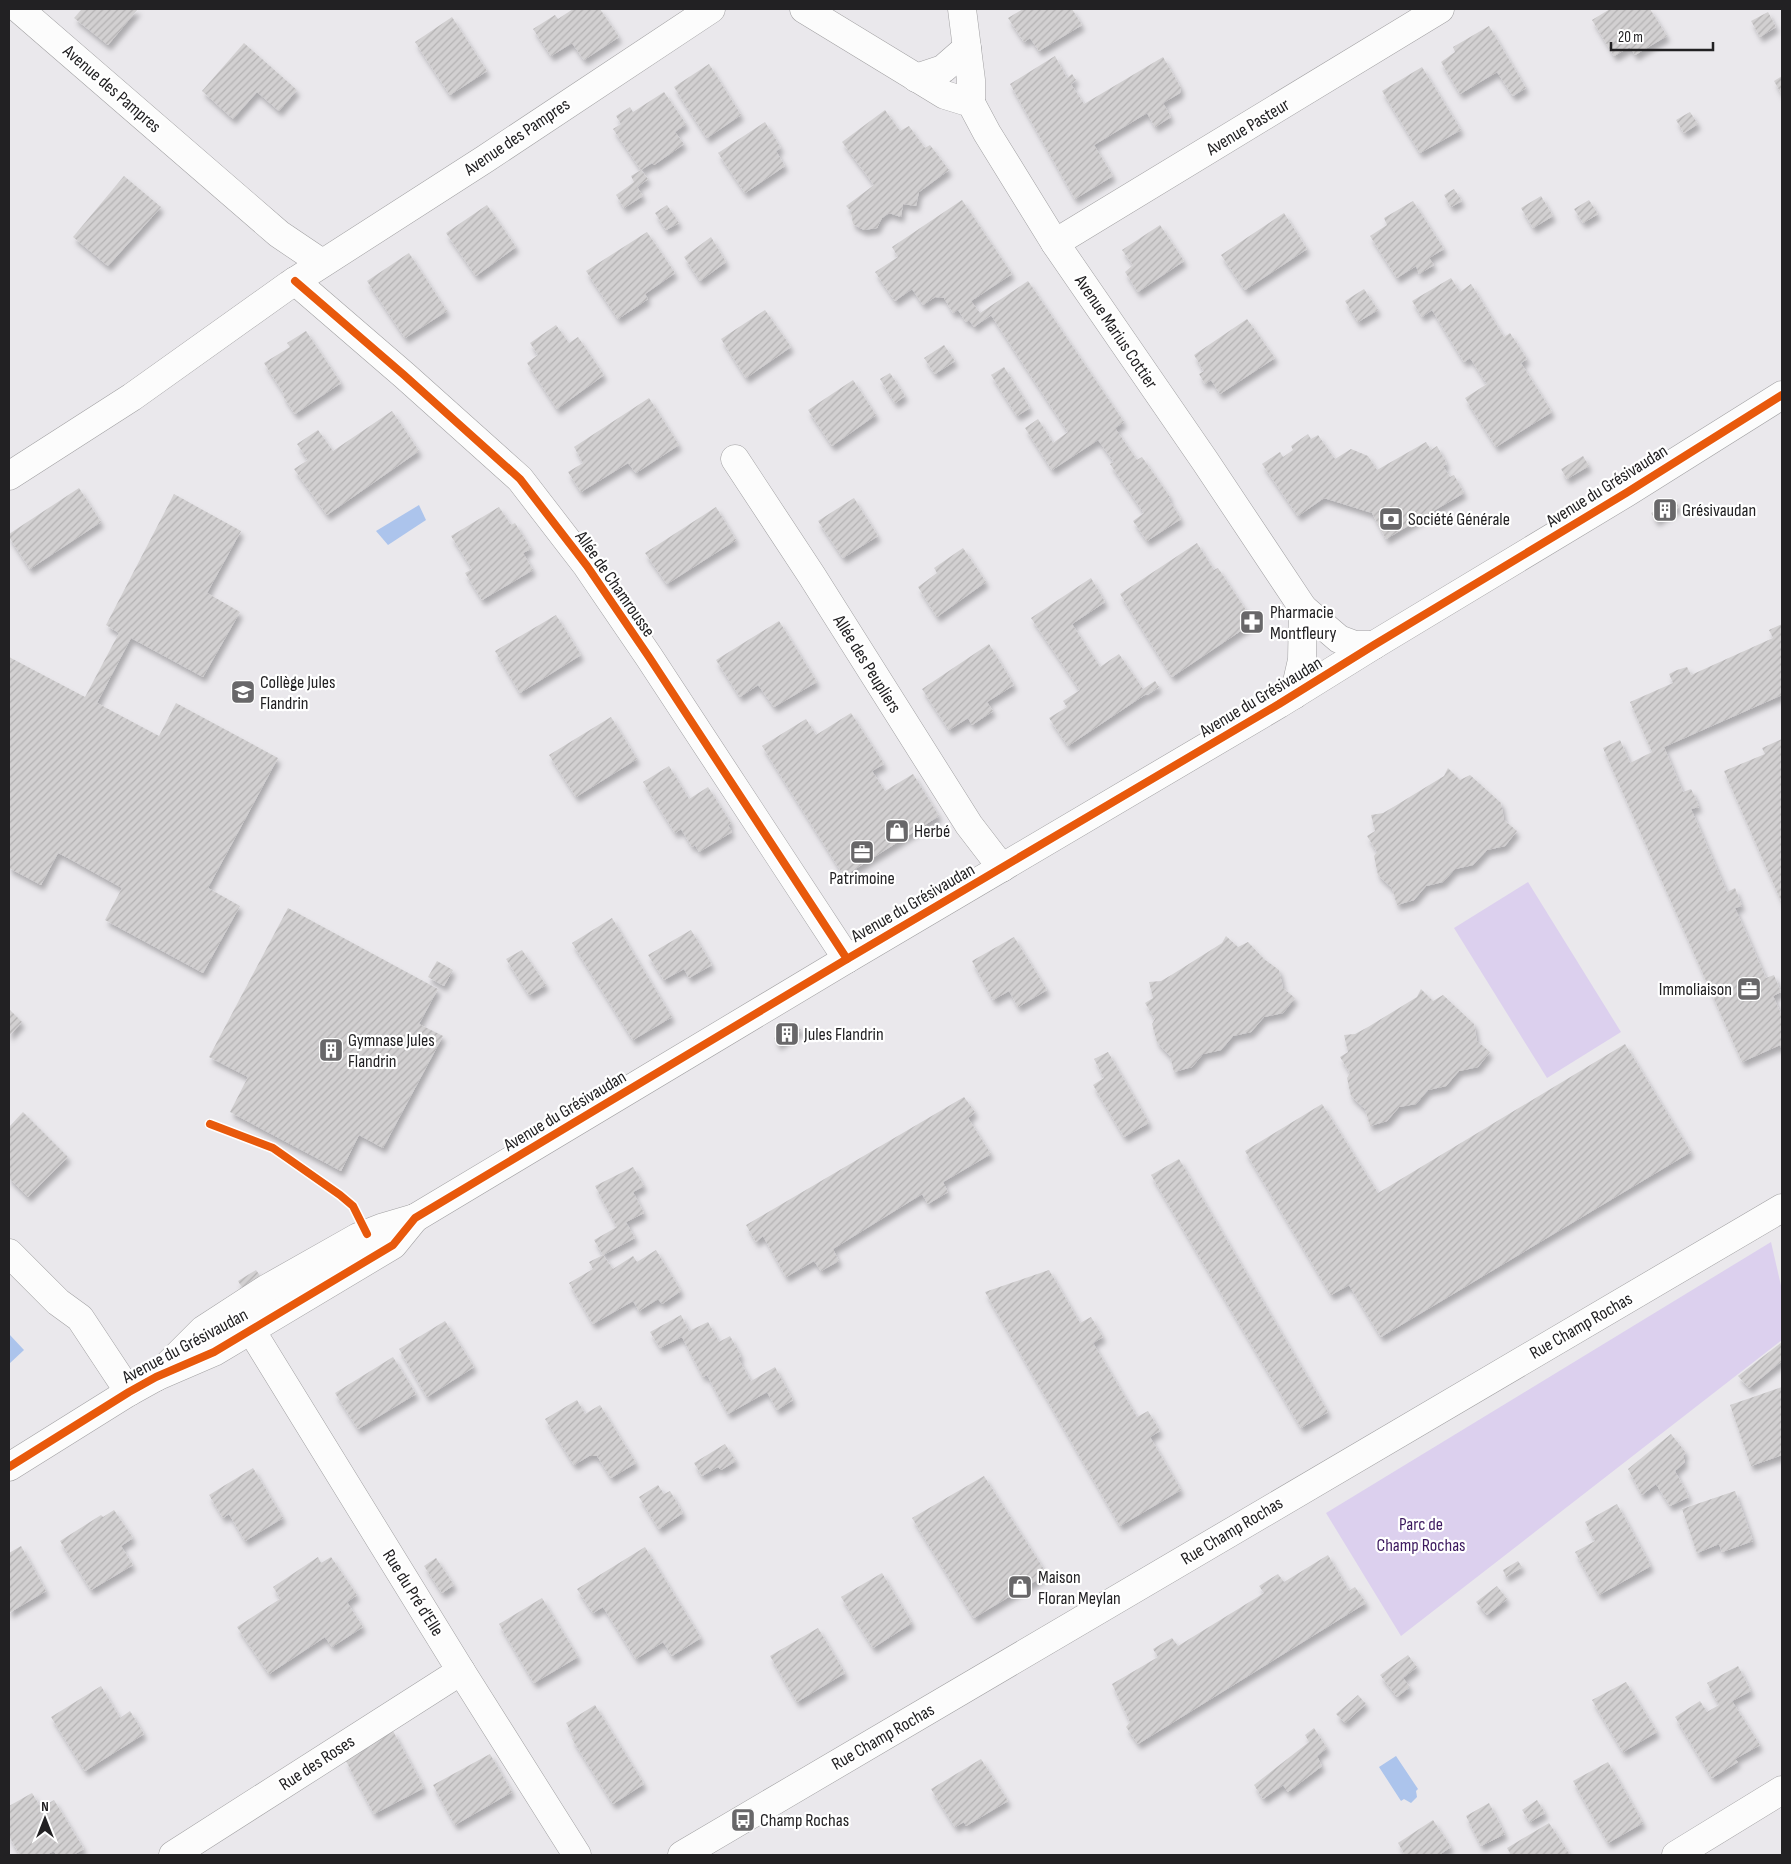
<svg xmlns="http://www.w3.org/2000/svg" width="1791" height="1864" font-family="'Sofia Sans Condensed',sans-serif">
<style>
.park{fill:#dcd0ee}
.water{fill:#acc4ec}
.building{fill:url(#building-hatch);filter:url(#shadow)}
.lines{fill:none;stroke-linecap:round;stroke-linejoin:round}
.minor-casing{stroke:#a1a0a2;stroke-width:29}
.minor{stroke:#fcfcfc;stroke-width:28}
.cycleway-casing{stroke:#fff;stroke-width:11}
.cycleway{stroke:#e8590c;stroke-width:8}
.labels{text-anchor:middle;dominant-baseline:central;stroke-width:4.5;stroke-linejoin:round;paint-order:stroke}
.street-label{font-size:18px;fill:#222123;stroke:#fff}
.poi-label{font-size:18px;fill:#222123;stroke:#fff;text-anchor:start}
.park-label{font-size:18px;fill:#3d1a5f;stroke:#fff}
</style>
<defs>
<pattern id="building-hatch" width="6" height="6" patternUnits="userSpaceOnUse" patternTransform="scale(1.25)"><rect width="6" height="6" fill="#d2d0d1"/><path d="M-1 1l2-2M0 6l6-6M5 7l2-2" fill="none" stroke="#b4b2b3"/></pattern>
<filter id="shadow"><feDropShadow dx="3" dy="5.5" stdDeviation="2.5" flood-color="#0004"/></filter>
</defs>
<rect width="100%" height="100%" fill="#eae8ec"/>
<g class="park">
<polygon points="1528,882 1621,1032 1547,1078 1454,928"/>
<polygon points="1771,1242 1782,1290 1782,1340 1401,1636 1326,1513"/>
</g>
<g class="water">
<polygon points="419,505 426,520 388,545 376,531"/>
<polygon points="9,1334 24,1350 9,1364"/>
<polygon points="1396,1756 1418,1789 1416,1791 1417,1797 1411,1803 1404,1799 1401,1801 1379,1767"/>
</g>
<g class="building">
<polygon points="82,9 138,9 108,45 74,18"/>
<polygon points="573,9 600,9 619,37 584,60 572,43 551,56 533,29 555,15 558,19"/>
<polygon points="1023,9 1072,9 1082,25 1039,51 1030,38 1024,42 1008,18"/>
<polygon points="1610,9 1650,9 1667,36 1635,55 1630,47 1614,56 1592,20"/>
<polygon points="1768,12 1776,27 1760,37 1751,21"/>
<polygon points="452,17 487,71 450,95 415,42"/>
<polygon points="1489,26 1526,88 1513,96 1497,72 1460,94 1441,62 1455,52 1453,47"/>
<polygon points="244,43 297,90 279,111 257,92 233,119 202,91"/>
<polygon points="1055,56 1067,78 1072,74 1076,80 1071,84 1084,104 1163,57 1181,88 1180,93 1163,103 1171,117 1155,127 1147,113 1094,145 1113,176 1075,199 1010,84"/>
<polygon points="709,64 741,115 707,138 674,87"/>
<polygon points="1422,67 1461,130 1420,153 1382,91"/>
<polygon points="1782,76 1782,95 1774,81"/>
<polygon points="664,92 686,124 675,132 684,144 654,165 652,163 641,170 613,129 621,124 616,116 630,107 633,112"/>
<polygon points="885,110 900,131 909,126 925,148 930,145 949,170 919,192 916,206 903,204 901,217 889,213 882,218 877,228 864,230 853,224 851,211 846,206 874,185 842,142"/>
<polygon points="1690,112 1698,124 1684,133 1676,120"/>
<polygon points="765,122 781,148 776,151 785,166 745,193 718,153"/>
<polygon points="641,170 648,179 637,187 643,196 624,208 616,195 634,182 631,176"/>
<polygon points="124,176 161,207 108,266 73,237"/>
<polygon points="1454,189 1462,201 1451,207 1444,195"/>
<polygon points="1541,196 1553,216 1533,228 1521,208"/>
<polygon points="962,200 1012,274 971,301 980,313 1028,281 1124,422 1115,428 1137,460 1142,457 1170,497 1168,498 1181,519 1147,541 1133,521 1144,513 1110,464 1114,462 1098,440 1052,470 1025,428 1038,419 1053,443 1068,432 991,315 974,327 969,320 966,322 958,310 953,313 944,298 935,297 923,305 912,289 895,301 875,272 898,257 892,247"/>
<polygon points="1589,200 1598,214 1583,223 1574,209"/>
<polygon points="1413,201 1444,249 1429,258 1434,265 1419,274 1416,266 1397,278 1370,236 1387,225 1384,218"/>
<polygon points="487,205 516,247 476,276 446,233"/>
<polygon points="667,205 679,223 666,230 655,213"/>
<polygon points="1284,213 1307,249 1245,290 1221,255"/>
<polygon points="1160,225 1184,261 1138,292 1125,272 1133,265 1122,250"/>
<polygon points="647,232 675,273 645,294 648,299 618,319 586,271"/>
<polygon points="711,237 726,262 700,281 684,257"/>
<polygon points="409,253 447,311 405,338 367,281"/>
<polygon points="1451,278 1460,292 1471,284 1504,337 1510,333 1527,359 1521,363 1552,412 1496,447 1465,398 1487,384 1470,358 1464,362 1432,310 1422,317 1412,301"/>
<polygon points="1364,289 1378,310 1358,322 1345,301"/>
<polygon points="765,310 791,347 746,378 721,339"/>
<polygon points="1247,319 1275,358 1220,394 1211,380 1205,384 1199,374 1204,371 1194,355"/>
<polygon points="556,325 569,343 578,337 604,375 557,409 527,363 538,355 530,343"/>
<polygon points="306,331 341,383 295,414 283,396 284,394 264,363 290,347 287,343"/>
<polygon points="944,345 955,361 935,374 924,358"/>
<polygon points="1004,367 1030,408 1017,416 991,375"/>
<polygon points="890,373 905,396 895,403 880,379"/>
<polygon points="853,380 876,415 832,446 808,410"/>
<polygon points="649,398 679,445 636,473 628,463 581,492 568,472 583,463 574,447"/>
<polygon points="392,411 419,451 327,515 294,469 308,460 297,444 318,430 333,451"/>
<polygon points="1308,434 1311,439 1318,435 1335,459 1351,449 1368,456 1377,470 1426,442 1431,450 1437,446 1447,464 1443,466 1450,477 1454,475 1464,493 1386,539 1372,513 1324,498 1298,516 1262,464 1280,452 1283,457 1293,450 1291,446"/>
<polygon points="1583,456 1589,466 1567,479 1561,469"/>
<polygon points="79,488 101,522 30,569 9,537 9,534"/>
<polygon points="174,494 241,531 207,593 240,612 203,677 131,638 97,703 159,736 176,703 278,758 208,888 240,906 203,973 105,920 122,888 68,858 58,853 41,885 9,868 9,657 85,697 119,633 106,625"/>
<polygon points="854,498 878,536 843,558 818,521"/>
<polygon points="1674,499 1679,507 1656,521 1651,513"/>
<polygon points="499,507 511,525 515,523 531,549 523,553 533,570 482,600 465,573 472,569 451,536"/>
<polygon points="716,507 736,540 667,584 645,553"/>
<polygon points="1197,543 1214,570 1218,568 1254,622 1172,677 1120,594"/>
<polygon points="963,548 986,582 937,617 918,587 937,573 934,568"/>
<polygon points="1091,578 1105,602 1072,624 1100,667 1119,654 1143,689 1155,681 1159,687 1147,695 1146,694 1068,746 1049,718 1067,707 1063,701 1080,690 1031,618"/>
<polygon points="556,615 581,655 520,693 495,651"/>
<polygon points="779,621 817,682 774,707 758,685 740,697 716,660"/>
<polygon points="1782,624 1782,695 1664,747 1683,792 1691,789 1695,797 1699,807 1691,809 1727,892 1735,888 1742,906 1735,908 1766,978 1774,975 1781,992 1773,996 1782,1016 1782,1050 1780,1045 1742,1062 1603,748 1620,740 1630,763 1652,752 1630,702 1673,683 1669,674 1677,670 1687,667 1691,675 1773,638 1769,630"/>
<polygon points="989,644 1014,685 987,702 993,711 972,725 968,718 949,730 922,689"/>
<polygon points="851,713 884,764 872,771 885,791 913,774 939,816 844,876 762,746 806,719 816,735"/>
<polygon points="611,717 637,759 576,797 549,755"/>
<polygon points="1782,739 1782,903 1724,771 1765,754 1762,748"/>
<polygon points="669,766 689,799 708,787 731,823 728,825 732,832 699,852 695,845 692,847 681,829 675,833 643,782"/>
<polygon points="1448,768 1460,780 1470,775 1501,803 1504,820 1517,831 1505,846 1487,850 1473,865 1455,869 1443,882 1426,886 1414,900 1397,905 1392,888 1378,875 1374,856 1377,852 1367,836 1375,831 1371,815 1383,813 1395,806 1444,776"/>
<polygon points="288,908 438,989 419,1024 443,1036 383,1148 359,1135 341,1171 230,1112 248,1077 209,1057"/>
<polygon points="612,918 672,1017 633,1040 572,943"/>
<polygon points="691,930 712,965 689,978 684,969 664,980 648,955"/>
<polygon points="1226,936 1238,947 1248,942 1264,959 1279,970 1283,988 1295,998 1283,1013 1264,1017 1251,1032 1233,1036 1221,1050 1203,1054 1192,1067 1174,1072 1170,1056 1157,1042 1152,1024 1155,1019 1145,1003 1153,998 1149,982 1161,981 1173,974 1222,943"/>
<polygon points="1014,937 1047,990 1018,1007 1009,991 993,1000 972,961"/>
<polygon points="522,950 546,985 529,995 506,959"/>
<polygon points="437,961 453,970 444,986 428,977"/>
<polygon points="1421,989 1433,1001 1443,995 1474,1024 1477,1041 1490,1052 1478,1067 1459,1071 1446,1086 1428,1090 1416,1104 1399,1107 1387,1121 1370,1126 1365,1109 1351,1096 1347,1078 1350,1073 1340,1057 1348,1052 1344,1035 1355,1034 1368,1027 1417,997"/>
<polygon points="9,1009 22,1022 9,1036"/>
<polygon points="795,1023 801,1030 778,1045 774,1038"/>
<polygon points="1625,1044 1691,1152 1381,1337 1349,1285 1331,1295 1245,1151 1322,1104 1378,1193"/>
<polygon points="1108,1052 1149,1123 1124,1137 1093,1085 1104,1078 1094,1059"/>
<polygon points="964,1097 975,1112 968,1118 991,1154 943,1182 948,1192 928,1204 922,1194 833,1249 839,1261 821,1271 814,1261 786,1277 763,1236 756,1242 746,1225"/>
<polygon points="23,1112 68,1157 28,1197 9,1178 9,1127"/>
<polygon points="1179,1159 1328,1412 1301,1428 1151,1175"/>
<polygon points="633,1167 644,1186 633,1192 644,1213 626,1222 635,1238 603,1255 594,1240 617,1227 595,1186"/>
<polygon points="656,1250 681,1291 662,1304 658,1299 639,1311 633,1301 593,1324 569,1283 593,1269 589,1262 603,1255 613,1269 633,1256 637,1262"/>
<polygon points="256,1270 261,1277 243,1289 238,1281"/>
<polygon points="1049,1270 1080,1323 1091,1317 1103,1337 1093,1343 1137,1417 1148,1411 1160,1431 1150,1437 1181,1490 1120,1526 985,1292"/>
<polygon points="681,1315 689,1331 708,1322 719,1342 730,1336 741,1356 738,1358 751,1381 775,1367 793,1400 777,1410 767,1392 728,1414 707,1375 703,1377 682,1337 660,1348 650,1332"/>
<polygon points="445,1321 474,1367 427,1397 399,1349"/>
<polygon points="1782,1342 1782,1361 1749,1388 1738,1376"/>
<polygon points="393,1357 416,1394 358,1429 335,1393"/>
<polygon points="1782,1387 1782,1455 1751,1466 1730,1405"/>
<polygon points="577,1400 585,1414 600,1405 636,1463 611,1478 597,1456 589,1456 574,1465 545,1419"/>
<polygon points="1671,1434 1686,1453 1683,1456 1685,1462 1675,1471 1689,1497 1670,1506 1656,1484 1642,1495 1628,1469"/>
<polygon points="725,1444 736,1461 721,1470 718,1467 702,1476 694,1463"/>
<polygon points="253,1468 283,1518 245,1541 229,1514 223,1518 209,1495"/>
<polygon points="984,1476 1047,1574 974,1618 912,1518"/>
<polygon points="658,1485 664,1494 670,1491 683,1513 659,1529 639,1497"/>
<polygon points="1735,1491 1753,1541 1722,1552 1719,1544 1697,1553 1682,1509"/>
<polygon points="1617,1504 1651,1566 1599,1595 1575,1552 1595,1541 1585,1522"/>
<polygon points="114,1510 133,1538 121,1546 133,1565 91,1590 60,1541 101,1515 103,1517"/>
<polygon points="21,1546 46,1591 9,1613 9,1553"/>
<polygon points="645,1547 701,1638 672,1656 663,1642 636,1659 603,1607 593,1613 577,1589"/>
<polygon points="1328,1555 1349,1591 1355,1587 1366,1603 1138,1744 1126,1727 1130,1722 1112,1684 1158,1657 1153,1649 1163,1643 1172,1638 1178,1646 1264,1593 1259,1586 1278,1574 1284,1582"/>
<polygon points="318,1557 321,1563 331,1557 357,1595 347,1602 363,1627 332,1647 325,1637 269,1674 237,1627 286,1595 280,1598 273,1587"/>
<polygon points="436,1558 454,1585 442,1593 424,1566"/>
<polygon points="1518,1561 1522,1567 1506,1577 1503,1570"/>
<polygon points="882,1573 912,1623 873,1648 841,1597"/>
<polygon points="1497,1586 1507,1599 1487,1615 1476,1602"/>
<polygon points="542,1598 578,1657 534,1683 499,1624"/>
<polygon points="818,1628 845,1673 797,1702 770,1656"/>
<polygon points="1408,1655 1417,1667 1403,1678 1410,1687 1397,1697 1380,1675"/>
<polygon points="1738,1666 1751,1691 1732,1701 1760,1745 1735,1759 1738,1762 1712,1778 1675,1717 1700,1701 1707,1712 1719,1705 1707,1683"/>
<polygon points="1626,1682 1657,1732 1623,1752 1592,1700"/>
<polygon points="101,1686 120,1718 130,1711 144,1734 85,1771 51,1717"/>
<polygon points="1358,1695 1366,1704 1345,1723 1336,1714"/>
<polygon points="595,1705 644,1784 613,1804 572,1739 574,1737 566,1723"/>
<polygon points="1314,1728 1327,1748 1317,1756 1322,1766 1288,1792 1283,1785 1263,1799 1254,1785 1309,1742 1305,1735"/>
<polygon points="393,1731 424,1788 374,1814 346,1761"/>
<polygon points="490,1754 512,1792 455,1825 433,1785"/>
<polygon points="981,1759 1008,1801 966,1826 964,1822 955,1827 931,1789"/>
<polygon points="1608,1762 1643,1823 1608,1843 1573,1781"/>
<polygon points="32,1793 41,1808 54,1800 84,1849 73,1855 56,1855 54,1851 46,1855 20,1855 9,1836 9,1806"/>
<polygon points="1537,1800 1545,1813 1530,1822 1522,1810"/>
<polygon points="1489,1803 1505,1834 1481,1846 1466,1816"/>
<polygon points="1433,1820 1451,1847 1439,1855 1405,1855 1398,1843"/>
<polygon points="1549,1823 1570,1855 1511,1855 1507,1848"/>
</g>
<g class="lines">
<defs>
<g id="minor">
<polyline points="19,9 279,234 322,263"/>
<polyline points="804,9 945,95 971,103 987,133 1055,243 1205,461 1303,608 1339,639 1355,645 1374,645"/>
<polyline points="962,9 971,80 971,103"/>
<polyline points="916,78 943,69 967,48"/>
<polyline points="1055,243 1440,9"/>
<polyline points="295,281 404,375 520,479 587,566 649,657 847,959"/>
<polyline points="735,459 812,576 969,825 1002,868"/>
<polyline points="9,476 132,397 289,285 485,159 711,9"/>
<polyline points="1294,695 1302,660 1303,608"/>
<polyline points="9,1253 58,1302 80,1318 129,1392"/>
<polyline points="251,1330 461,1671 577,1855"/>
<polyline points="156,1377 203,1330 266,1289 358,1237 381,1228 415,1218 847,959 1279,704 1374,645 1626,493 1782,395"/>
<polyline points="9,1467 129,1392 156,1377 214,1352 393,1245 415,1218"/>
<polyline points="173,1855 461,1671"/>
<polyline points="682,1855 1782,1208"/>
<polyline points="1676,1855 1782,1790"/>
</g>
</defs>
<use href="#minor" class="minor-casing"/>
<use href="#minor" class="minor"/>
<defs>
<g id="cycleway">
<polyline points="295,281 404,375 520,479 587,566 649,657 847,959"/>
<polyline points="210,1124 273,1148 340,1195 353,1206 367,1234"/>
<polyline points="9,1467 129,1392 156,1377 214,1352 393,1245 415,1218 847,959 1279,704 1374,645 1626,493 1782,395"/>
</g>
</defs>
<use href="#cycleway" class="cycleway-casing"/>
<use href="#cycleway" class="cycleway"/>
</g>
<defs>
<symbol id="building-square" viewBox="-11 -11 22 22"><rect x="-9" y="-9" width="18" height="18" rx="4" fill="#686769" stroke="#fff"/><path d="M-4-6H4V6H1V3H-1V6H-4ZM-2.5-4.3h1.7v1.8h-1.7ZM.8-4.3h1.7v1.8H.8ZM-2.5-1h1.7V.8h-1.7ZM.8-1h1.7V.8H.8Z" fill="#fff"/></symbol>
<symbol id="bank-square" viewBox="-11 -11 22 22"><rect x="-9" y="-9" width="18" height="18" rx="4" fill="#686769" stroke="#fff"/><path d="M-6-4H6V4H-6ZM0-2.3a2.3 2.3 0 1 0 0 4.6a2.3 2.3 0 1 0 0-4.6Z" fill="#fff"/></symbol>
<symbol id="pharmacy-square" viewBox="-11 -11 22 22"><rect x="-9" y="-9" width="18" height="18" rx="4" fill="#686769" stroke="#fff"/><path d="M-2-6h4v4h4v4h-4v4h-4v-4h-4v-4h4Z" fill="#fff"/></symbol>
<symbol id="school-square" viewBox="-11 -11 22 22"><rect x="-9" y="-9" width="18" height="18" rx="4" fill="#686769" stroke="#fff"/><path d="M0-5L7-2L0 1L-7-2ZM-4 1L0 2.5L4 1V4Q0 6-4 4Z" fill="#fff"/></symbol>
<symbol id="shop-square" viewBox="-11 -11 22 22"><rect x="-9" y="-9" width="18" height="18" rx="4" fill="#686769" stroke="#fff"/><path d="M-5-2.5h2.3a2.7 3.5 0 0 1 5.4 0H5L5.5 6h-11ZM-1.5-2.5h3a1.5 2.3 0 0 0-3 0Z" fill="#fff"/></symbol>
<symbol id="office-square" viewBox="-11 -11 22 22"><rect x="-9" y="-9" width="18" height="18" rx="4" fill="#686769" stroke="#fff"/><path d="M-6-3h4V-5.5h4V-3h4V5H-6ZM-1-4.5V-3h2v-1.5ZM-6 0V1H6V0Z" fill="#fff"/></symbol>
<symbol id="bus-square" viewBox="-11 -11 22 22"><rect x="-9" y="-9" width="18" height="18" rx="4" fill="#686769" stroke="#fff"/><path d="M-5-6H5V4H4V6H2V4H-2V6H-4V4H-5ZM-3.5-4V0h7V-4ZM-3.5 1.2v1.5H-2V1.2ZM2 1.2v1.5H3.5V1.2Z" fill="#fff"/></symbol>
</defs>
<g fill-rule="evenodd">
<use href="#building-square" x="1651" y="496" width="28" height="28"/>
<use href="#bank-square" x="1377" y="505" width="28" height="28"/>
<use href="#pharmacy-square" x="1238" y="608" width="28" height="28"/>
<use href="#school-square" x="229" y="678" width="28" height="28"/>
<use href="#shop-square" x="883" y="817" width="28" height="28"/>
<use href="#office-square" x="848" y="838" width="28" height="28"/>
<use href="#office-square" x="1735" y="975" width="28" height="28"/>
<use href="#building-square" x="773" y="1020" width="28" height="28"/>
<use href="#building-square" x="317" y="1036" width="28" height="28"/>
<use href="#shop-square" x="1006" y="1573" width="28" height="28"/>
<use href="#bus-square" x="729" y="1806" width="28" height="28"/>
</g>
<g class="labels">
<g class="street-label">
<text transform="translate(112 89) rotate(41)">Avenue des Pampres</text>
<text transform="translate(1248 127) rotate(-31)">Avenue Pasteur</text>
<text transform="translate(517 137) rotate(-34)">Avenue des Pampres</text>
<text transform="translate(1116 332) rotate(56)">Avenue Marius Cottier</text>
<text transform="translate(1607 486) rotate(-32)">Avenue du Grésivaudan</text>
<text transform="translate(615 584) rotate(55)">Allée de Chamrousse</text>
<text transform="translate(867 664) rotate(58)">Allée des Peupliers</text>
<text transform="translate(1261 697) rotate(-31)">Avenue du Grésivaudan</text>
<text transform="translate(913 903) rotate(-30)">Avenue du Grésivaudan</text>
<text transform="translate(565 1111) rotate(-31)">Avenue du Grésivaudan</text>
<text transform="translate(1581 1326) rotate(-30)">Rue Champ Rochas</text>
<text transform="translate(185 1346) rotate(-28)">Avenue du Grésivaudan</text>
<text transform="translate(1232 1531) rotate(-31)">Rue Champ Rochas</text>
<text transform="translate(413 1593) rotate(58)">Rue du Pré d'Elle</text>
<text transform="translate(883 1737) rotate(-30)">Rue Champ Rochas</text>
<text transform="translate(317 1763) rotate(-33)">Rue des Roses</text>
</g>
<g class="poi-label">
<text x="1682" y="510">Grésivaudan</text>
<text x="1408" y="519">Société Générale</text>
<text x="1270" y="612">Pharmacie<tspan x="1270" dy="21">Montfleury</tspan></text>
<text x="260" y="682">Collège Jules<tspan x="260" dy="21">Flandrin</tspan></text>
<text x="914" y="831">Herbé</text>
<text x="862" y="878" text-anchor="middle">Patrimoine</text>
<text x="1732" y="989" text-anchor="end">Immoliaison</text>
<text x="804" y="1034">Jules Flandrin</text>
<text x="348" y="1040">Gymnase Jules<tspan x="348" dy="21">Flandrin</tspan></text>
<text x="1038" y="1577">Maison<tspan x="1038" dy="21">Floran Meylan</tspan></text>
<text x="760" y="1820">Champ Rochas</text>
</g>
<g class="park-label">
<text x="1421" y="1524">Parc de<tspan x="1421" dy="21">Champ Rochas</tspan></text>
</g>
</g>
<rect width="1791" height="1864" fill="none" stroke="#222123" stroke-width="20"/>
<g transform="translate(45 1819)" stroke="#ffffff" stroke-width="4" paint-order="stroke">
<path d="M0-4L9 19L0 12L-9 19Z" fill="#222123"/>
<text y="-8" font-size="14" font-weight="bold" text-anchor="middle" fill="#222123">N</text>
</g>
<path d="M1611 42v8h102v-8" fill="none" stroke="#222123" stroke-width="2.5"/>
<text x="1618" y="42" font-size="15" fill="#222123" stroke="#ffffff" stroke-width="4" paint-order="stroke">20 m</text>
</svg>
